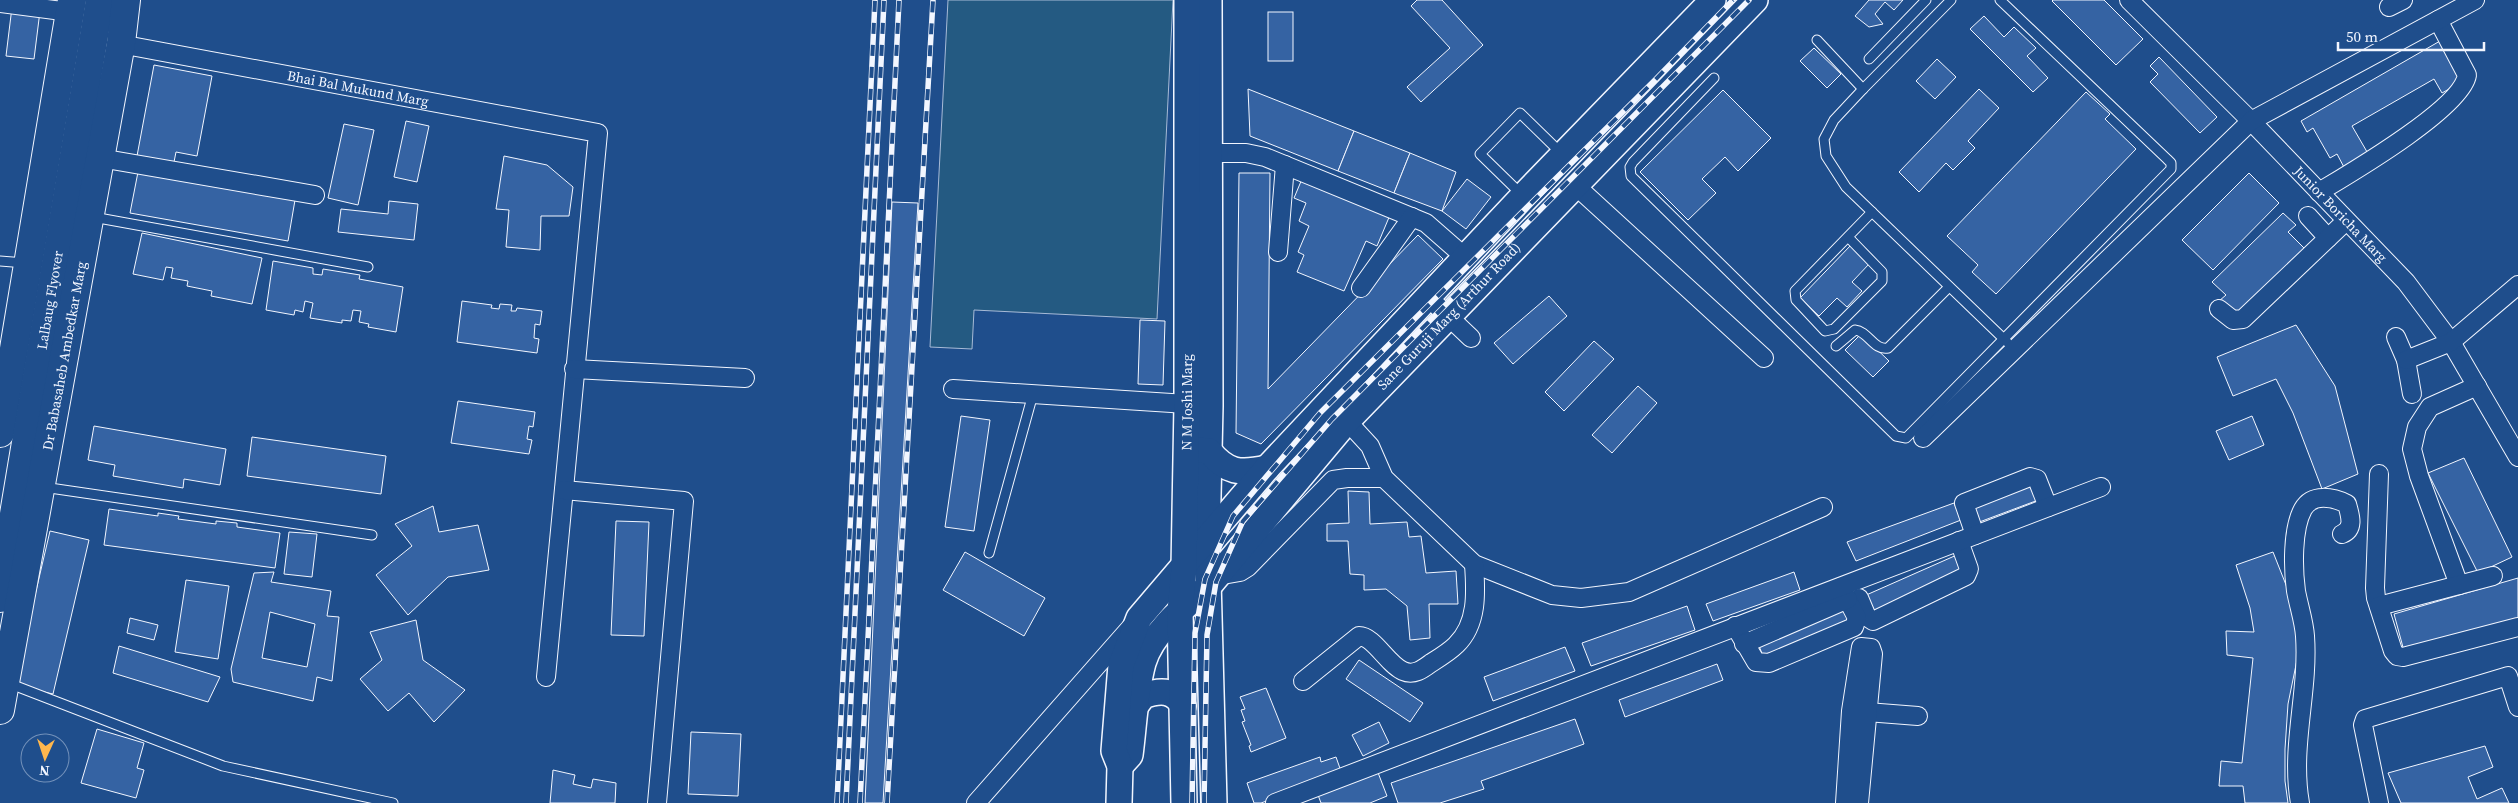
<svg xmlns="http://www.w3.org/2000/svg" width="2518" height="803" font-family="'Source Serif 4',serif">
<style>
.green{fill:#245a82;stroke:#a8bbd7}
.building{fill:#3563a3;stroke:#f2f6ff;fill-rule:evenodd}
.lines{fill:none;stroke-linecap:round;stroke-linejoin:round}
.service-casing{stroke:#f2f6ff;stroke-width:11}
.minor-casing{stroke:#f2f6ff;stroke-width:20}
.secondary-casing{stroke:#f2f6ff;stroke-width:28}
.trunk-casing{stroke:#f2f6ff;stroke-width:30}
.service{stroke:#1f4e8c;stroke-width:9}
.minor{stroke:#1f4e8c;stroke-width:18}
.secondary{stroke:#1f4e8c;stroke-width:25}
.trunk{stroke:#1f4e8c;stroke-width:28}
.rail-casing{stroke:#f2f6ff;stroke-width:5.5}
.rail{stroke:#1f4e8c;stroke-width:4;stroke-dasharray:11;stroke-linecap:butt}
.labels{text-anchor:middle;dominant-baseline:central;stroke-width:4;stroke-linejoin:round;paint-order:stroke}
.street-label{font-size:14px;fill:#f2f6ff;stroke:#1f4e8c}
</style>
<rect width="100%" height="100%" fill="#1f4e8c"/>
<polygon class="green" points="948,0 1173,0 1157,319 974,310 972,349 930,347"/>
<g class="building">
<polygon points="1417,0 1442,0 1483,45 1421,102 1407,87 1450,48 1411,6"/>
<polygon points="1869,0 1903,0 1894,10 1885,2 1875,14 1883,24 1869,27 1855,16"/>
<polygon points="2053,0 2104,0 2143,39 2116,65 2052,1"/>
<polygon points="12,7 40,11 34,59 6,56"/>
<rect x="1268" y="12" width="25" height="49"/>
<polygon points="1984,16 2004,37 2014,27 2036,48 2027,56 2048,78 2033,92 1970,29"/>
<polygon points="2440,41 2463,81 2442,93 2434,79 2352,126 2370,157 2346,171 2337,154 2330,158 2313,128 2307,132 2301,121"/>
<polygon points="1814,48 1841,74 1827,88 1800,61"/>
<polygon points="2159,57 2217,117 2200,133 2150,82 2158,74 2150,66"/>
<polygon points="1937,59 1956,77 1935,99 1916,81"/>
<polygon points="154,65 212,76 197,156 176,152 174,162 137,156"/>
<polygon points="1248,89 1354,131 1338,171 1250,136"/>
<polygon points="1979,89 1999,108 1968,141 1975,148 1953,170 1946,163 1919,192 1899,172"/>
<polygon points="1723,90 1771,138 1738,171 1725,157 1702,179 1716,193 1688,220 1640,172"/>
<polygon points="2086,92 2110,114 2105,119 2136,149 1996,294 1972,272 1978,265 1947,236"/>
<polygon points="406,121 429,126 417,182 394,177"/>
<polygon points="344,124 374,130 358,205 328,198"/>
<polygon points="1354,131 1410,153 1394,193 1338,171"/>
<polygon points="1410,153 1456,172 1442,211 1394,193"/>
<polygon points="504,156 547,165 573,187 569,216 541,216 540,250 506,247 509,210 496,209"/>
<polygon points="138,172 295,200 288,241 130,213"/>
<polygon points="1239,173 1270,173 1268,389 1418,235 1443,259 1261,444 1236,433"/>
<polygon points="2249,173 2279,203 2213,270 2182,240"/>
<polygon points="1302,179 1390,215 1377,246 1366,241 1344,291 1297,272 1304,255 1298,252 1309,226 1299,221 1306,203 1294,198"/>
<polygon points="1467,179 1491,197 1466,229 1442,211"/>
<polygon points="389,201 418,204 414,240 338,232 341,209 388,214"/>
<polygon points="892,202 918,203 883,803 865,803"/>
<polygon points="2283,213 2296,225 2288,232 2307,251 2234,316 2219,301 2226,295 2212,282"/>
<polygon points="142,233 262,258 252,304 211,296 212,291 187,286 188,281 171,278 173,268 166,267 163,280 133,274"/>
<polygon points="1851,245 1870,263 1852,282 1862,291 1847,307 1837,298 1819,316 1800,298"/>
<polygon points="273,261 313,268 313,274 322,275 323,269 360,275 359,279 403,287 396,332 368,327 369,324 359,322 361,311 353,310 351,321 342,320 342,323 310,318 313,303 305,301 303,312 295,310 294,315 266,310"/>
<polygon points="1549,296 1567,316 1513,364 1494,343"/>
<polygon points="462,301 492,305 491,308 499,309 500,304 512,305 511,311 516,311 517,308 542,311 540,325 535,324 534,338 539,339 537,353 457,342"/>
<polygon points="1140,320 1165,321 1163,385 1138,384"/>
<polygon points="2296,325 2335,386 2358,474 2322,489 2293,413 2276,379 2233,396 2217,357"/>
<polygon points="1861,334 1889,361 1873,377 1845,350"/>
<polygon points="1594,341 1614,359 1564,411 1545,392"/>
<polygon points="1638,386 1657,403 1612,453 1592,435"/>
<polygon points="458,401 535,412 533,427 529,426 527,439 532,440 529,454 451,443"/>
<polygon points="961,416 990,420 974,531 945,527"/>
<polygon points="2252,416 2264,445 2229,460 2216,431"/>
<polygon points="94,426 226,449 220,485 184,479 183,488 113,476 115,465 88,460"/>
<polygon points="252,437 386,456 381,494 247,476"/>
<polygon points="2464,458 2512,557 2478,573 2428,473"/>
<polygon points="2033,479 2041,499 1974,524 1966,504"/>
<polygon points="1348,491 1369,492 1370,524 1407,522 1409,537 1421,536 1426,573 1456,571 1458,604 1429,604 1430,638 1410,640 1407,606 1386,589 1364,590 1364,575 1350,574 1348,541 1327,541 1327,524 1349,523"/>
<polygon points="1954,503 1961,520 1856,561 1847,542"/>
<polygon points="433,506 439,532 478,525 489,570 448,577 408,615 376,575 412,546 395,524"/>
<polygon points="109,509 158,516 158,513 179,516 178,519 216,524 216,521 237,523 237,527 280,533 275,568 104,545"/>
<polygon points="616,521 649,522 644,636 611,635"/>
<polygon points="50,531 89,540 53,694 14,685"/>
<polygon points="289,532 317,534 312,577 284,574"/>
<polygon points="965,552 1045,598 1024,636 943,590"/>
<polygon points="2273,552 2290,595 2296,622 2297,660 2288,704 2285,749 2285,781 2288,803 2245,803 2243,786 2219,786 2221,761 2242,763 2253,658 2227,655 2226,631 2254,632 2250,608 2236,565"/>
<polygon points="1959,554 1967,573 1872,618 1864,596"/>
<path d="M274,572L271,582L331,591L327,616L339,617L332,681L317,677L313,701L233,682L231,669L254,573ZM270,612L315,624L307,667L262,658Z"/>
<polygon points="1794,572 1800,590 1713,621 1706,604"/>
<polygon points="2518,578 2518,618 2404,651 2394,614"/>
<polygon points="186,580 229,586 218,659 175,652"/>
<polygon points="1687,606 1695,630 1591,666 1582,643"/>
<polygon points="1845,606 1852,624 1765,661 1757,641"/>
<polygon points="130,618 158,625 154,640 127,633"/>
<polygon points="416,620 423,660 465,690 434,722 409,693 388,711 360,679 382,660 370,632"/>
<polygon points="119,646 220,677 208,702 113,673"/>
<polygon points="1565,647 1575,671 1493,701 1484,677"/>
<polygon points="1359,660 1423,703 1410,722 1346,679"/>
<polygon points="1717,664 1723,680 1625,717 1619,700"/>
<polygon points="1266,688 1286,738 1251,752 1249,746 1251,745 1242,722 1245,721 1241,710 1245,709 1240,697"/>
<polygon points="1575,719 1584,744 1481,781 1484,789 1440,803 1398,803 1391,783"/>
<polygon points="1379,722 1389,743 1363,756 1352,735"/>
<polygon points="97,729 144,743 137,768 144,770 136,798 81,783"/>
<polygon points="691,732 741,734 738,796 688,794"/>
<polygon points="2485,746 2493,767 2468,777 2477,799 2502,788 2509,803 2401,803 2388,773"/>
<polygon points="1320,757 1321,762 1336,757 1342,774 1261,803 1254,803 1247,783"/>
<polygon points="553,770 575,775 573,784 591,788 593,779 616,783 615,803 550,803"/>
<polygon points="1377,770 1387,796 1370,803 1321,803 1318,795"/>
</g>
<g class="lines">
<defs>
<g id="service">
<polyline points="1817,40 1863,89 1951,0"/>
<polyline points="1869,59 1926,0"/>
<polyline points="1714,78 1633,162 1630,167 1631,176 1896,436 1906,438 2171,169 2171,163 2167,159 2000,0"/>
<polyline points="1863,89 1834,120 1824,139 1826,156 1846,187 2007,342"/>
<polyline points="1521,194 1480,154 1520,113 1561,153"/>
<polyline points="93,217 368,267"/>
<polyline points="1848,237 1882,272 1882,281 1834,329 1825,331 1796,300 1795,291 1872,212"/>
<polyline points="0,261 25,263"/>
<path d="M1836,346L1855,330C1868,331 1874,351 1888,348L1949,287"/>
<polyline points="43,487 372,535"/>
<polyline points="989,553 1033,394"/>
<polyline points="8,683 223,766 393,803"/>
</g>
<g id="minor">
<path id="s1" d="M2129,0L2251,121L2406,282L2451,342L2518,457"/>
<polyline points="0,3 70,12"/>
<polyline points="2389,7 2403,0"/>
<path id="s2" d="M120,44L598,133L546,677"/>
<polyline points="1198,153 1246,153 1265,157 1426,223 1466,258"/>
<polyline points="100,158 315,195"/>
<polyline points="1576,186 1764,358"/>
<path d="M2319,192C2349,174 2462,108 2467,75L2438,20"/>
<polyline points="2308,216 2328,238"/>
<polyline points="1278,252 1285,165"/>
<polyline points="1361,288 1412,217"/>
<polyline points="1429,298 1471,338"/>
<polyline points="2219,309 2233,320 2243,319 2346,221"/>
<polyline points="2396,337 2406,360 2412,394"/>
<polyline points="2406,360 2451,342 2518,285"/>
<polyline points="574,369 745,378"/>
<polyline points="953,389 1187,404"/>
<polyline points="1347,421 1370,446 1384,478 1474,564 1552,595 1581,598 1629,592 1823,507"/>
<polyline points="1923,438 2251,121 2475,0"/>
<polyline points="2379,474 2375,588 2376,598 2393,651 2397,656 2403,657 2518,627"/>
<polyline points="564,490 684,501 657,803"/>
<polyline points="1975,535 1964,503 2030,477 2037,479 2048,507"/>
<polyline points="1217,576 1240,572 1248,567 1333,480 1347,478 1384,478"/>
<polyline points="2459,585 2419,476 2412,449 2417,427 2430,407 2477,386"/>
<polyline points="1859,598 1867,617 1873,621 1966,576 1969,569 1959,541"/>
<polyline points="2379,606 2493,576"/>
<polyline points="1735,626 1756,662 1769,663 1854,627 1857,618 1841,587"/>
<polyline points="1744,644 1848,599"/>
<path d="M1303,681L1359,636C1374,636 1387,664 1403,671C1414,676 1423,669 1431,663C1439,658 1449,652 1456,645C1478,624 1476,592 1474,564"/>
<polyline points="1854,711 1918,716"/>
<polyline points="976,803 1131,627"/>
<polyline points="1275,803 2101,487"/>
<polyline points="1845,803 1851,711 1860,653 1861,647 1871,648 1873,654 1859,803"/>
<path d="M2300,803C2290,747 2309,692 2305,636C2304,621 2299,607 2296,591C2293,569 2292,529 2303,509C2312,493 2333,497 2347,504C2350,515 2355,529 2342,534"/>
<polyline points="2379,803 2363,725 2365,719 2508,676 2518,707"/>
</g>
<g id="secondary">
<polyline points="1209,0 1210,406 1207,542 1214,803"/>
<path d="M1198,450L1209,451C1227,473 1240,474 1267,468"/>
<path d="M1137,704L1143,696C1159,690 1174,689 1183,706"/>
<path id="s3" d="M1120,766L1130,755C1134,725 1135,692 1143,663C1152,632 1184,607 1208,587L1347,421L1755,0"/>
<polyline points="1119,803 1120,766 1114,751 1121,665 1139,618 1267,468 1523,196 1713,0"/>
<path id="s4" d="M1184,803L1180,611L1184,568L1187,404V0"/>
</g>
<g id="trunk">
<polyline points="0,433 72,0"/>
<path id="s5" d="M0,598L100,0"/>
<path id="s6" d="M0,710L121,43L126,0"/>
</g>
</defs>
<use href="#service" class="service-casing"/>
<use href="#minor" class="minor-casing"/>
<use href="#secondary" class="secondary-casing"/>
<use href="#trunk" class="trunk-casing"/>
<use href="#service" class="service"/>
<use href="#minor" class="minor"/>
<use href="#secondary" class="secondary"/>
<use href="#trunk" class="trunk"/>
<defs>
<g id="rail">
<polyline points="837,803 875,0"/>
<polyline points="846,803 884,0"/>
<polyline points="860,803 899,0"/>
<polyline points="887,803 933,0"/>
<polyline points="1192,803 1195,633 1205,579 1233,516 1320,413 1655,80 1733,0"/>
<polyline points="1204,803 1207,635 1216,582 1243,521 1332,419 1749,0"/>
</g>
</defs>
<use href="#rail" class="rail-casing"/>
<use href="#rail" class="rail"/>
</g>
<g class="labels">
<g class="street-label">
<text stroke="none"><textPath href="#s2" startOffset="242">Bhai Bal Mukund Marg</textPath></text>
<text stroke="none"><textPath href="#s1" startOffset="301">Junior Boricha Marg</textPath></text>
<text stroke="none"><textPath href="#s5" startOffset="302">Lalbaug Flyover</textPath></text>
<text stroke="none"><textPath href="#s3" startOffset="572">Sane Guruji Marg (Arthur Road)</textPath></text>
<text stroke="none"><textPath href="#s6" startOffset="360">Dr Babasaheb Ambedkar Marg</textPath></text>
<text stroke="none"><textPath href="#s4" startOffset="401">N M Joshi Marg</textPath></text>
</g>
</g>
<g transform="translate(45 758) rotate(183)"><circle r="24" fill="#1f4e8c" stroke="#7391ba"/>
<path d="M0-4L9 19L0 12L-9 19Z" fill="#ffb74d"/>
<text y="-8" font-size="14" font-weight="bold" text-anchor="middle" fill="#f2f6ff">N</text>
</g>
<path d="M2338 42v8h146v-8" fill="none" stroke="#f2f6ff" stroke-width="2.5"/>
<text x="2346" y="42" font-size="15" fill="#f2f6ff" stroke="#1f4e8c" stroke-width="4" paint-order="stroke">50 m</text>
</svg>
